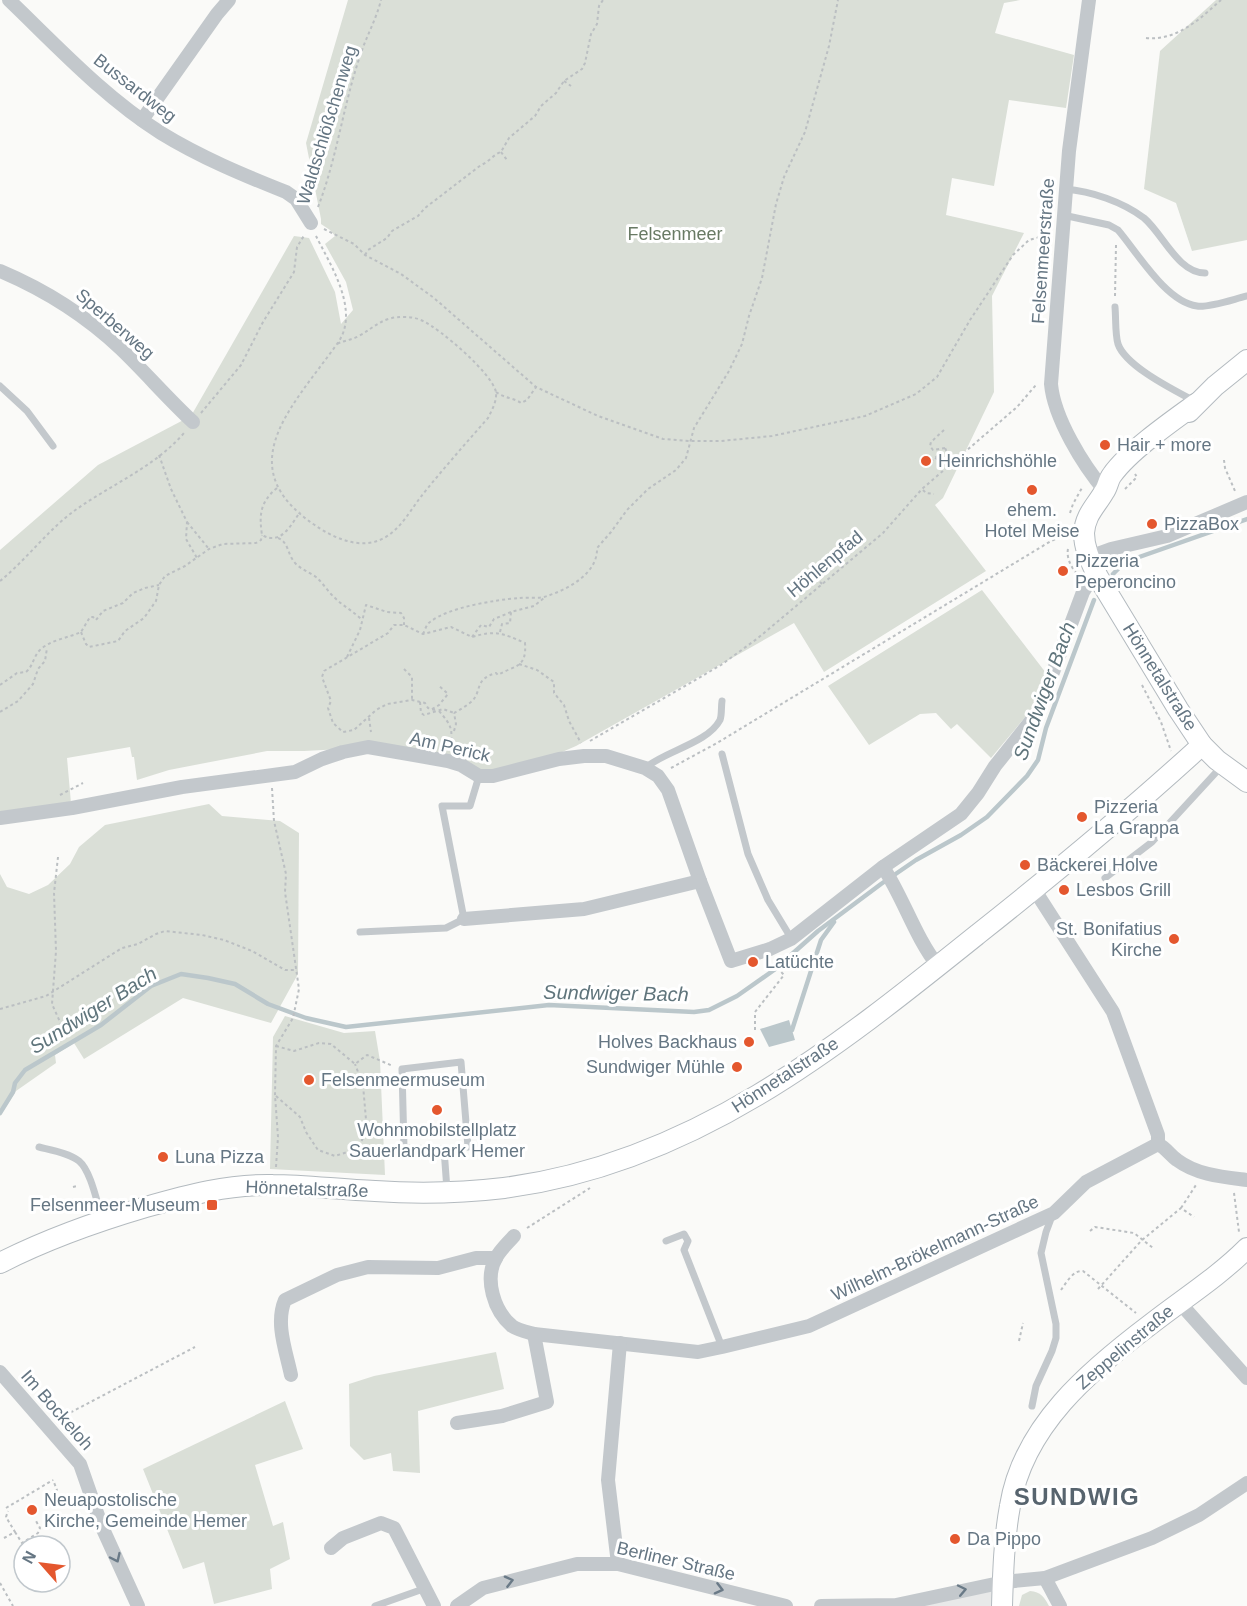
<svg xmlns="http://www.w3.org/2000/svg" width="1247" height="1606" font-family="Helvetica,sans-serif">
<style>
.built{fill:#e8e9e9}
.green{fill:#dadfd7}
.water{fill:#bbc7cb}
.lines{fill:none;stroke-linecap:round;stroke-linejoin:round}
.stream{stroke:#bbc7cb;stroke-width:4.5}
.secondary-casing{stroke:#b3babf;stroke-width:22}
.path{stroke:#bbbfc2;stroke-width:2;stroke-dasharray:3 3;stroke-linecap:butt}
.lane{stroke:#c3c8cc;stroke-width:7}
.street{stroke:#c3c8cc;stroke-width:14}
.secondary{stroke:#fff;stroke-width:20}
.oneway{stroke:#6a7a87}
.poi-dot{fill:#e4572e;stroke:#fff;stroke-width:2}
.labels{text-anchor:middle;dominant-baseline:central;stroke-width:6;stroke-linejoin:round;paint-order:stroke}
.street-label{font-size:18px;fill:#657683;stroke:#fff}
.park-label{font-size:18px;fill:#687a64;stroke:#fff}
.poi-label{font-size:18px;fill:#657683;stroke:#fff;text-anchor:start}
.water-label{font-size:20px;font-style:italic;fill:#60757c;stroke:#fff}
.district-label{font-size:24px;font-weight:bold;letter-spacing:1.5px;fill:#57646e;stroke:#fff}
</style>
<rect width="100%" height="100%" fill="#fafaf8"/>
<polygon class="built" points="997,1590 997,1606 920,1606"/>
<g class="green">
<polygon points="348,0 1020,0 1004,3 995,33 1074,55 1066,108 1009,100 994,186 952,178 946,215 1024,233 992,296 994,392 943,498 935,505 986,571 824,672 794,623 576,746 546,759 481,775 380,747 304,751 267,751 169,770 137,780 134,757 132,757 130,747 67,758 71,803 0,815 0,550 98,465 191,416 294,236 309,238 335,292 341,324 353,310 346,282 325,244 335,236 330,230 321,224 321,219 306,143"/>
<polygon points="1216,0 1247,0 1247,240 1192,251 1176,203 1144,189 1160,51"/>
<polygon points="982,590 1046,673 1032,709 991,758 957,724 951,729 936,713 920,714 869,745 828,686"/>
<polygon points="209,804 222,816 280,821 299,833 298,974 271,1023 183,998 84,1059 74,1043 55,1055 56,1063 16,1091 0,1116 0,874 7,887 29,894 48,885 70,864 79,847 105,825"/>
<polygon points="285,1016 344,1033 375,1031 380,1061 385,1175 270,1169 273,1037"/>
<polygon points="496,1352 504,1389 418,1411 420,1473 393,1471 391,1453 364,1460 350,1446 349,1384 374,1376"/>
<polygon points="285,1401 303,1449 255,1465 273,1526 283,1522 290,1559 270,1569 272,1589 214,1604 204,1562 183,1569 143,1469"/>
<path d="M1030,1591C1041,1592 1044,1597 1049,1606H1019L1022,1595Z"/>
</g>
<polygon class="water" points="789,1020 795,1040 769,1047 760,1029"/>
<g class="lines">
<g class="stream">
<polyline points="1113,574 1125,562 1247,519"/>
<polyline points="792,1030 821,940 834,922"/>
<polyline points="0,1113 13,1092 15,1083 25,1070 101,1025 151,986 181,974 208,978 235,984 268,1004 306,1018 346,1027 549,1005 694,1012 709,1010 737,996 774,970 818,931 881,884 916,860 961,835 987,817 1027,776 1038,760 1046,728 1094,600"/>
</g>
<defs>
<g id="secondary">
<path d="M1197,403C1172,421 1129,451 1112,475C1108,480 1108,487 1104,492C1096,506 1085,515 1084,533C1084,549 1091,562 1098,577L1178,709L1202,745L1217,760L1247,782"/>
<polyline points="1189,412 1215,386 1247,360"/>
<path d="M0,1263C47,1239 95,1222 146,1207C188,1195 229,1184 273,1185C307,1185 341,1190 375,1191C418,1194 461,1193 504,1188C692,1164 836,1048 978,934C1055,873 1130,811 1202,745"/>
<path d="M1002,1606C1003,1574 1004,1538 1010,1506C1023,1426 1090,1370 1151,1324C1183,1299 1218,1277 1247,1248"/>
</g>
</defs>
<use href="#secondary" class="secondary-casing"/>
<g class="path">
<path d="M1146,38C1177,41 1200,19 1221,0"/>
<polyline points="564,81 571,86"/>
<polyline points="501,152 507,160"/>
<path d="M318,207C337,158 343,106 360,56C366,37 376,20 381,0"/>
<polyline points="324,229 354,244 365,255 401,274 434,298 536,387 598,416 663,439 689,441 721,441 772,436 865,416 916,394 937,377 970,320 1013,255 1029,240 1040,237 1049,237"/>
<path d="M316,236C331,266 361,312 337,344C289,411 225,471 324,531C342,541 364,549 384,538C401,529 411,509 423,494C444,468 466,443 488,418C492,410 497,401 496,392C492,373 440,329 423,321C417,318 411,317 405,317C383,316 375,327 359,336C352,340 345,340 337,344"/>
<path d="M365,255L368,250L387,238L392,231L418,216L425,208L481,165C489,162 494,154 501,152L509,138L535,116L541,106L556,93L564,81L582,69L585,63L591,34L597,24L599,6L603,0"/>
<polyline points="1115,296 1116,245"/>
<path d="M496,392C504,398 514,398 521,403L527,400L536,387"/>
<polyline points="201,413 241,365 263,322 294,272 297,247 305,234"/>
<polyline points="944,430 931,442 930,446 933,450 945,448"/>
<polyline points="159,455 171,489 187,522 186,539 197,558"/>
<polyline points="935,458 949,466"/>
<polyline points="1224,460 1225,468 1235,491"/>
<polyline points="926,461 928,463 946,450 945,448"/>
<path d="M277,488C260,502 259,515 262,535C281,546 291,525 300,512"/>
<polyline points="1125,489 1137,477 1135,474"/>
<polyline points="923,490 926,493 934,494"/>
<polyline points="1070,513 1073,504 1083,486"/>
<polyline points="187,522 209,549"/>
<path d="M278,538C289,542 287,555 296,564C301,569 309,572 316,577C323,583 328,592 335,598C343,606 353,611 361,619"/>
<path d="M1068,549C1066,558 1072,569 1078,575"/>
<polyline points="812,573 822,584"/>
<path d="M0,581C26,560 48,530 74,511C110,485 155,467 184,433"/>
<polyline points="81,632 86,644 89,647 118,641 125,631 144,618 156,601 159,585 165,576 185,566 209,549 223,544 256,543 261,540 262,535"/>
<polyline points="500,632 502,624 510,623 511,612 534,606 544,598"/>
<path d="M423,634C425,630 426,625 430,622C449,607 495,600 519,598C528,597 539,599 547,596C569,589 598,573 597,548L611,532L627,510L648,489L676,470L686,458L694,428L729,371L742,344L749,316L762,278L776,204L784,177L805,132L829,46L838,0"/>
<polyline points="472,637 481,625 489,627 494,619 511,612"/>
<polyline points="347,657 360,630 366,605 387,612 401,613 404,618 404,625"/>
<polyline points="519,664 537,670 554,682 554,693 564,705 569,721 581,743"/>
<polyline points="404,669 412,677 412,700"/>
<path d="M0,685L17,673L26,672C33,666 33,658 39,651C49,640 68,638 81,632L90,617H93L96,620L103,611L123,603L133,593L145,588L159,585"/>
<polyline points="1142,685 1161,722 1171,751"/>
<polyline points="420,702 421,713 424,715 443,709 454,713"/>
<polyline points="432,709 439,705 448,694 438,685"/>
<path d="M435,710L428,708L425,703L412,700L387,704L376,710L354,730L343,732L333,723L328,708L331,701L322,677L324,671L388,633L394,625H404L423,634L451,627L472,637C496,630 502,633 525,643C527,669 514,665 498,675L496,673C473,680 483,691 471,702C466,706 460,710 454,713"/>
<path d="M439,711C452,726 453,729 450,748"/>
<polyline points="0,712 18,701 33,684 38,669 45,661 47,648"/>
<polyline points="369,718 371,732"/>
<polyline points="454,731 456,724 454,713"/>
<polyline points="590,741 721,665 758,638 883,533 922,489 1017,407 1036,385"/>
<polyline points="671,768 717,743 1051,541 1066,535"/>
<polyline points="272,788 274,821 286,874 285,892 299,989 293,1018 276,1046 275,1095 278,1137 276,1167"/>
<polyline points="60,795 83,783"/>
<polyline points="58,857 54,893 56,951 52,1004 65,1033"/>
<polyline points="0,1009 46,996 122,948 138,944 156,934 165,931 202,935 224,940 252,951 285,970 297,970"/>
<polyline points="755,1030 755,1012 784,975 773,963"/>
<polyline points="276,1046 294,1051 319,1043 331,1044 355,1064 367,1055 393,1066"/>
<polyline points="276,1096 300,1117 306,1132 318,1150 335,1156 357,1149 367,1131 363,1085 355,1064"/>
<polyline points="73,1187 77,1186"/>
<polyline points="1234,1193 1239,1232"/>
<polyline points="1181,1208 1196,1185"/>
<polyline points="527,1228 590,1188"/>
<polyline points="1090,1231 1095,1227 1134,1233 1153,1248"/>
<polyline points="1098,1289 1141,1241 1181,1208 1194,1217"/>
<path d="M1061,1290C1067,1282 1073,1270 1083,1271L1136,1313"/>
<polyline points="1019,1341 1023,1323"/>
<polyline points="60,1418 195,1347"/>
<polyline points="49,1500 56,1495 57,1490 53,1480"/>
<polyline points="6,1508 53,1480"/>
<polyline points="15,1532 22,1543 38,1533 40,1528 36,1521"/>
<polyline points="4,1538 15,1532 6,1517 8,1511"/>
<polyline points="0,1583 13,1606"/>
</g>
<g class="lane">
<path d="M1065,189C1091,191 1123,202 1144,218C1163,234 1178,273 1205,273"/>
<path d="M1063,215L1109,225L1118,230C1137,252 1166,302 1197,306C1209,308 1234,299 1247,296"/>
<path d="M1115,307C1116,318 1115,334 1118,344C1126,367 1176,391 1196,402"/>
<polyline points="0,386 27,411 53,446"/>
<polyline points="722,754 748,854 768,900 791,938"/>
<path d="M645,768C665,751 708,743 720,720C722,715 721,707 722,701"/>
<polyline points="1105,878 1152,842 1221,767"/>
<polyline points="360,932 446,928 464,919 442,806 470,806 479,776"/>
<path d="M39,1147C51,1150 69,1153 79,1161C91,1171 97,1203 102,1218"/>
<polyline points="444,1149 404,1148 402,1069 461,1062 468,1147 444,1149 447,1190"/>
<polyline points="666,1241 684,1234 688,1241 684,1250 722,1347"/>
<polyline points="1032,1406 1036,1386 1052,1351 1056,1338 1056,1324 1041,1253 1046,1232 1052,1216"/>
<polyline points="375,1606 426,1588"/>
</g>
<g class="street">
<path d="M9,0C57,46 104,97 161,133C200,157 243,175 286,192L296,199L311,223"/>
<path d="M1089,0L1069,151L1051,384C1054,418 1083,465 1105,491"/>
<polyline points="142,120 217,14 229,0"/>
<path d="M0,271C45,290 85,315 121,349C146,373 168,399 193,422"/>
<polyline points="1089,557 1111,549 1167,536 1247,502"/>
<polyline points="0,818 72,808 182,787 295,772 322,759 343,752 368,747 448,761 461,765 479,776 493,776 559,759 584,756 606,756 645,768 658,776 668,790 700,881 731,961 770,949 791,939 883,867 961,814 978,793 995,766 1038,712 1083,592 1088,584 1098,577"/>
<path d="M883,867C904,899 915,937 938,966"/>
<polyline points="1034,889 1113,1012 1158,1135 1158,1144"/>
<polyline points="464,919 584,909 700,881"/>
<path d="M1158,1144C1166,1148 1170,1155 1177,1160C1197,1175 1223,1177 1247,1180"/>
<path d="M514,1236C508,1243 500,1250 496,1258C484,1279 494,1311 512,1326C518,1330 527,1332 534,1334L698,1352L722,1347L809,1326L1054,1213L1086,1182L1158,1144"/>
<polyline points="1179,1302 1247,1378"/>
<polyline points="0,1372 80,1464 102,1527 138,1606"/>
<path d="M291,1375C286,1351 275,1323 285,1300L337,1275L368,1267L438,1268L476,1258H496"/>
<polyline points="457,1423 502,1416 547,1402 534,1334"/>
<polyline points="331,1548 343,1538 381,1523 394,1528 434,1606"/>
<polyline points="618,1564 608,1480 620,1343"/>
<polyline points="1045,1578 1060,1606"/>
<polyline points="457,1606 483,1588 577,1564 618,1564 786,1606"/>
<polyline points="821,1606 896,1605 1004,1582 1045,1578 1152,1538 1199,1515 1247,1483"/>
</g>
<use href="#secondary" class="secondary"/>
</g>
<defs><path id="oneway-chevron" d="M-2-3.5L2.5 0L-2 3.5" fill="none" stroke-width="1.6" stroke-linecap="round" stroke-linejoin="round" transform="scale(1.5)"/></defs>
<g class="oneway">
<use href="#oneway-chevron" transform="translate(116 1558) rotate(65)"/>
<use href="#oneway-chevron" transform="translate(509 1581) rotate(-14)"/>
<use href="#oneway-chevron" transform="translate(719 1589) rotate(14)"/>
<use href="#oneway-chevron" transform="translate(962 1590) rotate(-12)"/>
</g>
<g class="poi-dot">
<circle cx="1105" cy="445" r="6"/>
<circle cx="926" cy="461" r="6"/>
<circle cx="1032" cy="490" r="6"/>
<circle cx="1152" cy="524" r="6"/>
<circle cx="1063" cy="571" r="6"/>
<circle cx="1082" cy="817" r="6"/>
<circle cx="1025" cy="865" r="6"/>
<circle cx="1064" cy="890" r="6"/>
<circle cx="1174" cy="939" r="6"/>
<circle cx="753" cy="962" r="6"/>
<circle cx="749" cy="1042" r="6"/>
<circle cx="737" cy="1067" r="6"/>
<circle cx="309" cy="1080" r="6"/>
<circle cx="437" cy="1110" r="6"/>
<circle cx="163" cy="1157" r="6"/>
<rect x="206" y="1199" width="12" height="12" rx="3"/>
<circle cx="32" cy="1510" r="6"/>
<circle cx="955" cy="1539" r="6"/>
</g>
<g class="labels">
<g class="street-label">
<text transform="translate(135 88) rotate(38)">Bussardweg</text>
<text transform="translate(327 125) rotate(-73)">Waldschlößchenweg</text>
<text transform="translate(1043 251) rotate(-86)">Felsenmeerstraße</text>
<text transform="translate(115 324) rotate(41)">Sperberweg</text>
<text transform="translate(825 564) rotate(-40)">Höhlenpfad</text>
<text transform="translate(1160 677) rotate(58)">Hönnetalstraße</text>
<text transform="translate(450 747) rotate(13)">Am Perick</text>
<text transform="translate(785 1075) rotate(-33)">Hönnetalstraße</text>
<text transform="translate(307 1189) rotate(2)">Hönnetalstraße</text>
<text transform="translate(935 1248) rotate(-25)">Wilhelm-Brökelmann-Straße</text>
<text transform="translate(1125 1347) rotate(-40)">Zeppelinstraße</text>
<text transform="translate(57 1410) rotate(49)">Im Bockeloh</text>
<text transform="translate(676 1561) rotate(13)">Berliner Straße</text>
</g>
<g class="park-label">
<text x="675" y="234">Felsenmeer</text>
</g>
<g class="poi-label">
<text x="1117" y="445">Hair + more</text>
<text x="938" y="461">Heinrichshöhle</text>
<text x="1032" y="510" text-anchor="middle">ehem.<tspan x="1032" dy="21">Hotel Meise</tspan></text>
<text x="1164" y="524">PizzaBox</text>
<text x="1075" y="561">Pizzeria<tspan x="1075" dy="21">Peperoncino</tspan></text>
<text x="1094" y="807">Pizzeria<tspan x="1094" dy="21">La Grappa</tspan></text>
<text x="1037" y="865">Bäckerei Holve</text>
<text x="1076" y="890">Lesbos Grill</text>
<text x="1162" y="929" text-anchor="end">St. Bonifatius<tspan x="1162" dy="21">Kirche</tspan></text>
<text x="765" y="962">Latüchte</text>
<text x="737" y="1042" text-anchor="end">Holves Backhaus</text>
<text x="725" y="1067" text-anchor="end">Sundwiger Mühle</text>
<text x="321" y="1080">Felsenmeermuseum</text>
<text x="437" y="1130" text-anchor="middle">Wohnmobilstellplatz<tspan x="437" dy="21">Sauerlandpark Hemer</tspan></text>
<text x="175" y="1157">Luna Pizza</text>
<text x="200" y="1205" text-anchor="end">Felsenmeer-Museum</text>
<text x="44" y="1500">Neuapostolische<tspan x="44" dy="21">Kirche, Gemeinde Hemer</tspan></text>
<text x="967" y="1539">Da Pippo</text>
</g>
<g class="water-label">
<text transform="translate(1044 691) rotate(-70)">Sundwiger Bach</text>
<text transform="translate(616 993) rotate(1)">Sundwiger Bach</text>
<text transform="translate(93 1010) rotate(-32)">Sundwiger Bach</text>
</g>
<g class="district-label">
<text x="1077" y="1496">SUNDWIG</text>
</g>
</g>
<g transform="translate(42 1564) rotate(298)"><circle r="28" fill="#ffffff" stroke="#c1c8cd" stroke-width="1.5"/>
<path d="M0-4.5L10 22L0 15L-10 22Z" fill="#e4572e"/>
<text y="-9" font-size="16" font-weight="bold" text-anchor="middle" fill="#657683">N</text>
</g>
</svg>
